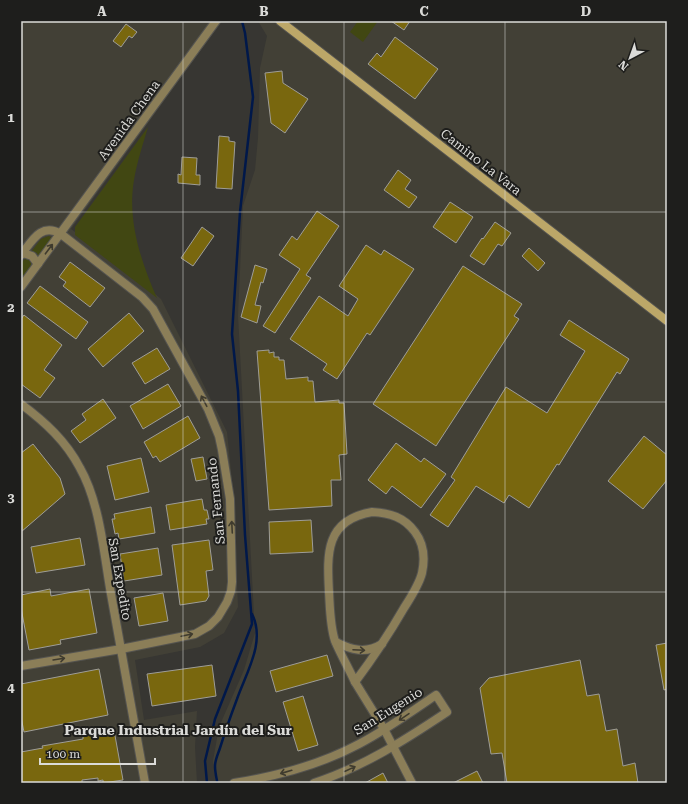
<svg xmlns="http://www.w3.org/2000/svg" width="688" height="804" font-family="'Roboto Serif',serif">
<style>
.built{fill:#424036}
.green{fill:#414712}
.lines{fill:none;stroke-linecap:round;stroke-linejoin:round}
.stream{stroke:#00184a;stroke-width:2.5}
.building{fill:#79670e;stroke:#9e9d98}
.street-casing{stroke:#555450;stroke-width:10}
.secondary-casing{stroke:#555450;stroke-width:10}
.street{stroke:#8b7e58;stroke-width:8}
.secondary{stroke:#bca768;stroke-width:8}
.oneway{stroke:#3f3b2e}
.grid{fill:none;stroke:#dbdbd8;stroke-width:1;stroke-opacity:0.55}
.labels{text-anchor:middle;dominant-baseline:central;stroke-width:4;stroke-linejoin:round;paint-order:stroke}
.street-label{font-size:13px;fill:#dbdbd8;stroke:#1e1e1c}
.neighbourhood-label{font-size:14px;font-weight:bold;fill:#dbdbd8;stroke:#1e1e1c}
.neatline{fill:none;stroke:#dbdbd8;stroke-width:1.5}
.grid-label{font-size:13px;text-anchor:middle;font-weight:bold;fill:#dbdbd8}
</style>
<rect width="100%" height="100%" fill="#373632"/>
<g class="built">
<polygon points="21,21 222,21 71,229 143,284 161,299 227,432 233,490 238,607 224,633 200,647 135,660 144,720 197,711 195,747 197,783 21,783"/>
<polygon points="258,21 667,21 667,783 216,783 213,761 219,727 244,670 255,633 238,315 243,206 255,170 258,138 260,68 267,36"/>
</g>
<g class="green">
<polygon points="358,21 378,21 363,42 350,32"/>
<path d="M148,127C143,144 137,162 134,180C127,220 141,262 157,298L75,235V227Z"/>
<polygon points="49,236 53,239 39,257 37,253 32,251 41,239"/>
<polygon points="26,258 31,262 31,266 21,280 21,263"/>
</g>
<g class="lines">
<g class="stream">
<path d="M217,781C216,776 215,771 215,766C215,760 218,754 220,748C225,732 231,715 237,699C246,673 266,642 252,614"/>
<polyline points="207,783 205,761 215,719 252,624 245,535 238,391 232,334 240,212 253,97 245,33 242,21"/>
</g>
</g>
<g class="building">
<polygon points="391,21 410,21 404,30"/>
<polygon points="126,24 137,32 132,38 129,36 121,47 113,41"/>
<polygon points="395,37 438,69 415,99 368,64 377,53 381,57"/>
<polygon points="282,71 283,83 308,99 285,133 271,123 265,73"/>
<polygon points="219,136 229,137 229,141 235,142 232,189 216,188"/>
<polygon points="182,157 197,158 196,175 200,175 200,185 178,183 178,174 181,175"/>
<polygon points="398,170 411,180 405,189 417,197 409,208 384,190"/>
<polygon points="450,202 473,217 456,243 433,227"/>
<polygon points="317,211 339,226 306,275 311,278 275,333 263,326 300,269 279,255 292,236 297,240"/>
<polygon points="495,222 511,233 502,246 498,244 484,265 470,256 482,238 483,239"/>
<polygon points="202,227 214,236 193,266 181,258"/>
<polygon points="366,245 381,255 384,250 414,269 370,335 367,333 337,379 323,370 327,364 290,339 319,296 348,316 358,299 339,286"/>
<polygon points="529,248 545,263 538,271 522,256"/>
<polygon points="70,262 105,288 90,307 63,286 66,282 59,277"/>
<polygon points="255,265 267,269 263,283 261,282 255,305 261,306 257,323 241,317"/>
<polygon points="463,266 522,304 514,316 519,319 436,446 373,404"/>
<polygon points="40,286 88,322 76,339 27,303"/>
<polygon points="129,313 144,331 103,367 88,349"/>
<polygon points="24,315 62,345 44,370 55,378 40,398 21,384 21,319"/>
<polygon points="569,320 629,359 620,374 617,372 559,465 557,464 529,508 509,495 504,503 476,486 448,527 430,515 455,480 451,477 506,387 547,413 585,351 560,335"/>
<polygon points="157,348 170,369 145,384 132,363"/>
<polygon points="269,350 269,353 274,352 274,357 279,357 279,360 284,360 286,379 308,377 308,381 313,381 315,402 339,400 339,403 344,403 347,454 339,455 341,480 331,480 332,506 269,510 257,351"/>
<polygon points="168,384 181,406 143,429 130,406"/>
<polygon points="103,399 116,418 80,443 71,431 86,420 82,414"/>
<polygon points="188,416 200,438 160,462 156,456 153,458 144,442"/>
<polygon points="644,436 667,455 667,480 643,509 608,481"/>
<polygon points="396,443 421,462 424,458 446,474 421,508 392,486 386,494 368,480"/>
<polygon points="33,444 60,478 65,494 21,532 21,453"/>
<polygon points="203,457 207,479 196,481 191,459"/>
<polygon points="141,458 149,492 115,500 107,466"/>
<polygon points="202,499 204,510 207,510 209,519 206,519 207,524 170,530 166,505"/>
<polygon points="151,507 155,533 119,539 118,533 115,534 112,519 115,519 114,514"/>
<polygon points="311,520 313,552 270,554 269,522"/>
<polygon points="80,538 85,565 36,573 31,547"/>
<polygon points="209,540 213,570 206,571 209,596 206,601 180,605 172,545"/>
<polygon points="158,548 162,575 124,581 120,554"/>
<polygon points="50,589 51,596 89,589 97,633 60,640 61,644 29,650 21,608 21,595"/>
<polygon points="163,593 168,621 139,626 134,598"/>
<polygon points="667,643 667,689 664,690 656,645"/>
<polygon points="327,655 333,676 276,692 270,671"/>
<polygon points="580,660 587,696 599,694 606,731 617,729 623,766 635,763 638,783 507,783 502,753 491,754 480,688 489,678"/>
<polygon points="212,665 216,696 152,706 147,674"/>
<polygon points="99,669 108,715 24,732 21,717 21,684"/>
<polygon points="303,696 318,745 298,751 283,702"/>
<polygon points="114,730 123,780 103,783 103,780 98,781 98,778 82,780 82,783 21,783 21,752 43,748 42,746 83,739 83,736"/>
<polygon points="477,771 483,783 453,783"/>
<polygon points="383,773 388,783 365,783"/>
</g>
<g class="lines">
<defs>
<g id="street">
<polyline points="23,253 32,256 38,264"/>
<path d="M21,255C32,241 41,222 61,234L142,297L153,309L208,409L219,436L222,450L230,499L232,582L231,591L227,602L218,617L209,626L195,634L121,649L21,666"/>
<polyline points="21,287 216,21"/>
<path d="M21,404C45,422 66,441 80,468C100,503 104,555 111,594C122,657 134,720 145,783"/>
<path d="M372,512C390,513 404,517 415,532C424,544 425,559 422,573C419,585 411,597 404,608C389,634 373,658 355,682C349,669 341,655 335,641C330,626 330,608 329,592C327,554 325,520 372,512Z"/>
<path d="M336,642C351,650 366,654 382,644"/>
<polyline points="355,682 384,729 412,783"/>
<path d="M234,783C278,776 320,765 359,744C386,730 411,712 436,695L447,712C405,740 363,767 314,783"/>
</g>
<polyline id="secondary" points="280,21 667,321"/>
</defs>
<use href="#street" class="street-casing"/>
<use href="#secondary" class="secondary-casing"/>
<use href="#street" class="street"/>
<use href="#secondary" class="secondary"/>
</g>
<defs><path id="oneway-shaft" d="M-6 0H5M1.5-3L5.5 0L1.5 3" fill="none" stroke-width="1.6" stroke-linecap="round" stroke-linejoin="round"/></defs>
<g class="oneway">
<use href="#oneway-shaft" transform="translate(49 249) rotate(-53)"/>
<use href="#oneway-shaft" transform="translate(204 401) rotate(-118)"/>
<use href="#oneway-shaft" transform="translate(232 527) rotate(-93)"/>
<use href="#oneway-shaft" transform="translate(187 635) rotate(-12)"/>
<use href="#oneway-shaft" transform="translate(359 650) rotate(3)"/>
<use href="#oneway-shaft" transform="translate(59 659) rotate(-9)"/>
<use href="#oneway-shaft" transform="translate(404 717) rotate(146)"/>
<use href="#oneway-shaft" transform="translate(350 769) rotate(-25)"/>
<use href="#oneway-shaft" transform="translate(286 772) rotate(164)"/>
</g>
<path class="grid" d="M183,21V783M344,21V783M505,21V783M21,212H667M21,402H667M21,592H667"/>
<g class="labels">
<g class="street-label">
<text transform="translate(129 120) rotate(-54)">Avenida Chena</text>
<text transform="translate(481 162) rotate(38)">Camino La Vara</text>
<text transform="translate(216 501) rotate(-96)">San Fernando</text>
<text transform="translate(120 579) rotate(80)">San Expedito</text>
<text transform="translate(388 711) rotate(-32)">San Eugenio</text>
</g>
<g class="neighbourhood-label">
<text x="178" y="730">Parque Industrial Jardín del Sur</text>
</g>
</g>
<rect width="688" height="804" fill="none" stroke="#1e1e1c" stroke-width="44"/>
<g transform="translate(630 58) rotate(221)" stroke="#1e1e1c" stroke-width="3" paint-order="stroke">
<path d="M0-3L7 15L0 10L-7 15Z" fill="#dbdbd8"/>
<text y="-6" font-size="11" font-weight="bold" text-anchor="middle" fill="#dbdbd8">N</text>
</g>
<path d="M40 758v6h115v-6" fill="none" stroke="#dbdbd8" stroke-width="2"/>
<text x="46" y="758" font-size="12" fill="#dbdbd8" stroke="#1e1e1c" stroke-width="3" paint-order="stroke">100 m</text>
<rect x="22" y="22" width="644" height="760" class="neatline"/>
<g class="grid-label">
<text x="102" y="16">A</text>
<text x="264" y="16">B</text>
<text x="424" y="16">C</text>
<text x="586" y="16">D</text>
<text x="11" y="122">1</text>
<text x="11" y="312">2</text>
<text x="11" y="502">3</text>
<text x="11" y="692">4</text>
</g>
</svg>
